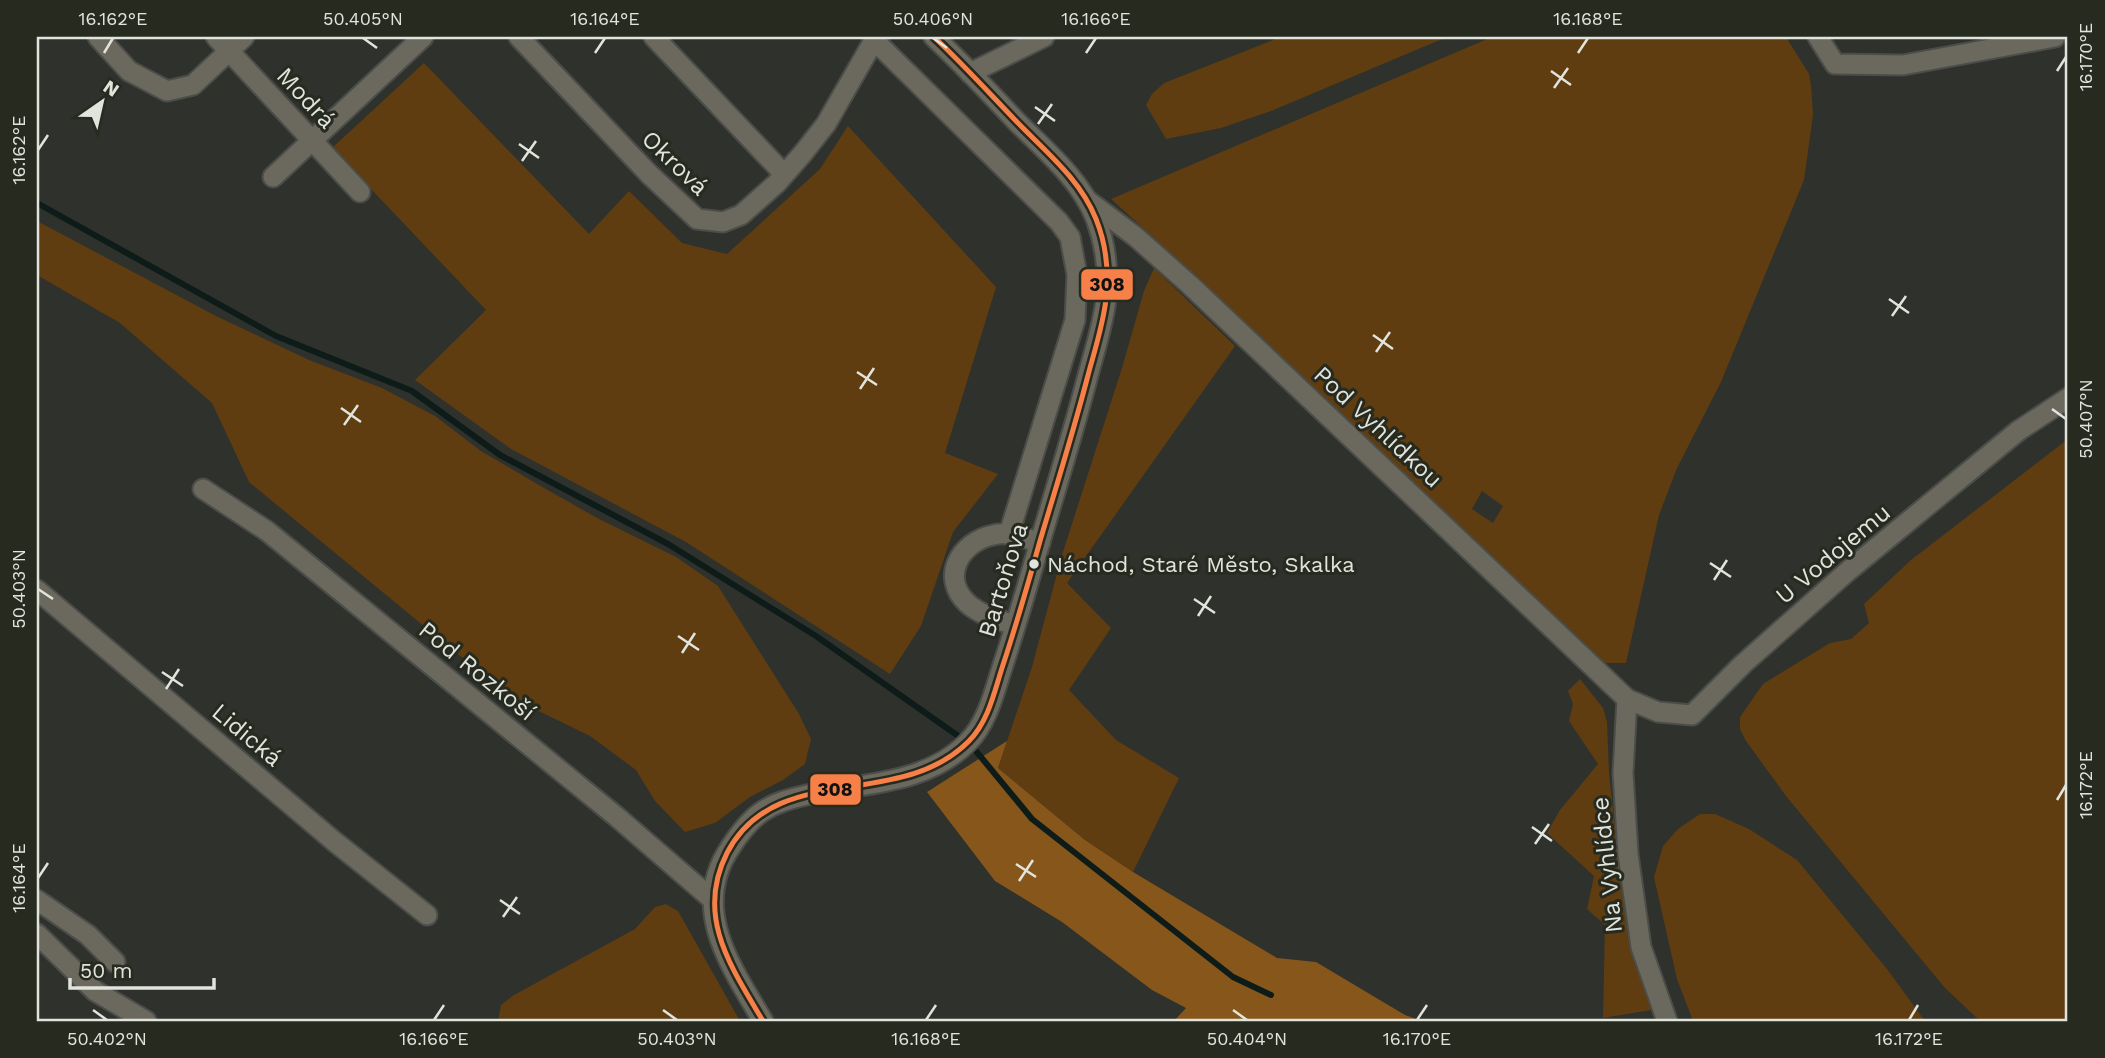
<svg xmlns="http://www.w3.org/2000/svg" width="2105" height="1058" font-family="'Work Sans',sans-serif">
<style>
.green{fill:#5f3d11;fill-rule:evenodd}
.forest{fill:#86561b}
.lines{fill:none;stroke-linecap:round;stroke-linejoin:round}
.stream{stroke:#0d1b19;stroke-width:6}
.minor-casing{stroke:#4b4d49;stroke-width:23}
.minor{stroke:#6b695e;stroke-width:19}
.bus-1-casing{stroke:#262a1f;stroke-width:10}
.bus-1{stroke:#f78048;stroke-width:5}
.ticks{fill:none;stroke:#e1e4dd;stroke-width:2.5}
.bus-dot{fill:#e1e4dd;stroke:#262a1f;stroke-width:2.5}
.labels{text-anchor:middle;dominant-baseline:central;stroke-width:6;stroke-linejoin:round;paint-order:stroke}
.bus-label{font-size:22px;fill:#e1e4dd;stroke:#262a1f;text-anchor:start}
.street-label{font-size:24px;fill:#e1e4dd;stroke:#262a1f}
.line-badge{stroke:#262a1f;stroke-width:2.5}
.pale-badge-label{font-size:19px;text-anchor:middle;font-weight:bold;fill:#111}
.neatline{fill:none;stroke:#e1e4dd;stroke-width:2.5}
.ticks-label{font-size:18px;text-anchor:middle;fill:#e1e4dd}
</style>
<rect width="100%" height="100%" fill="#2f312c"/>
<g class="green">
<polygon points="1281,37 1447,37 1271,111 1221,128 1166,139 1146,105 1152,94 1164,83"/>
<path d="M1492,37H1786L1809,74L1811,85L1813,115L1804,180L1721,382L1677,468L1659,515L1626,663H1603L1189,276L1194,274L1111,199ZM1482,491L1503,506L1493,523L1472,509Z"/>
<polygon points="424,63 589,234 629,191 682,243 727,254 820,169 848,126 996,287 945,453 998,474 953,532 921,626 890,674 686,542 511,449 415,380 486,310 332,148"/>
<polygon points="37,221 216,316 309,360 382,388 435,416 481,451 544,488 599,519 676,557 718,586 799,714 811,739 805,764 783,780 750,797 715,823 685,832 655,801 636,770 590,736 510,697 249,482 212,403 120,323 37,275"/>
<polygon points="1154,268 1235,346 1067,583 1111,628 1069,690 1116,740 1179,778 1133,872 1085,840 998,768 1032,667 1062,555 1122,368 1144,291"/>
<polygon points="2068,439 2068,1021 1980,1021 1945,988 1786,796 1746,741 1740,729 1740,717 1763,684 1830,643 1851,639 1869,623 1864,604 1911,560"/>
<polygon points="1580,679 1603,708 1607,722 1609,773 1622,894 1627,926 1651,1010 1603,1018 1605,925 1587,909 1594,876 1547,833 1560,810 1598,764 1569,721 1573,704 1568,691"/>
<polygon points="1700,814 1715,814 1749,829 1797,860 1887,969 1925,1021 1693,1021 1677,979 1654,877 1663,846 1678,829"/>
<polygon points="666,904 678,911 740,1021 498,1021 501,1005 514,995 635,929 655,907"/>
</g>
<polygon class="forest" points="1007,741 998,768 1085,840 1133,872 1277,958 1316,962 1405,1015 1422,1021 1174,1021 1186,1008 1152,990 1062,922 995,881 927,792"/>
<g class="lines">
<polyline class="stream" points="37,203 276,336 412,391 500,455 668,544 816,636 971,745 1032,819 1233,977 1271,995"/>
<defs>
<g id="minor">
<polyline points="98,37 129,71 167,91 193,85 244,37"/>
<polyline points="216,37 360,192"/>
<polyline points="519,37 649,174 697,219 723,222 741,215 777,183 804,152 826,124 876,37"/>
<polyline points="654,37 784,174"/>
<polyline points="1818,37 1835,64 1903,65 2055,37"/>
<polyline points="875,41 1059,222 1070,237 1077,275 1075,320 1009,534"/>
<polyline points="970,73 1044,37"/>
<polyline points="273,177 423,37"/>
<polyline points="1087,200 1136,237 1190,285 1627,699 1658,712 1692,715 1743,664 1848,571 2018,431 2068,398"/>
<polyline points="203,489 267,531 617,817 713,900"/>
<polyline points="37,590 335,842 427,915"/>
<path d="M1015,625C999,620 980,615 967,603C940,577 960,542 993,535C1009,531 1025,538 1040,543"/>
<polyline points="1627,699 1623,773 1628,854 1641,947 1667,1021"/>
<polyline points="37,900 88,935 115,962"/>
<polyline points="37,934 95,991 146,1021"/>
<path d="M763,1021C732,968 689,909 730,848C739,834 749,820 763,811C778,801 794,798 811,794C865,783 927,784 968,742C987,723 994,693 1002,668C1016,626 1028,584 1040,542C1056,488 1073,433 1087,379C1094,352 1103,326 1106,299C1109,271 1106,246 1096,219C1081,180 1046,151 1017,122C990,93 963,64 934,37"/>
</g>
</defs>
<use href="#minor" class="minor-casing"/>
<use href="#minor" class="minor"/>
<defs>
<path id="bus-1" d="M763,1021C731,967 695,916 727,853C776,759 899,812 969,741C988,722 994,693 1002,668C1016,626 1028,584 1040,541C1056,487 1073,433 1087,379C1094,352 1103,326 1106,299C1109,272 1106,244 1096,219C1080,179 1046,152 1017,122C990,94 963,64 934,37"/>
</defs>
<use href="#bus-1" class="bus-1-casing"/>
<use href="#bus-1" class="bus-1"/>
</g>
<path class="ticks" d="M363,38L377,48M933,38L947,48M104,53L113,38M595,53L605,38M1086,53L1096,38M1578,53L1588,38M1551,71L1571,85M2057,71L2066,57M1554,88L1568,68M1035,107L1055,121M1038,124L1052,104M519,144L539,158M38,150L48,135M522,161L536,141M1889,299L1909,313M1892,316L1906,296M1373,335L1393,349M1376,352L1390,332M857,372L877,385M860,389L874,368M341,408L361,422M2052,409L2066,419M344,425L358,405M1710,563L1731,577M1714,580L1727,560M38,589L53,599M1194,599L1215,613M1198,616L1211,596M678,636L699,650M682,653L695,633M162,672L183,686M166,689L179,669M2057,800L2066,785M1532,827L1552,841M1535,844L1549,824M1016,864L1036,877M38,878L48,863M1019,881L1033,860M500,900L520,914M503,917L517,897M93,1010L107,1020M663,1010L677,1020M1233,1010L1247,1020M434,1020L444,1005M926,1020L936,1005M1417,1020L1427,1005M1909,1020L1918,1005"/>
<circle class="bus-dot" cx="1034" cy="564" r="6"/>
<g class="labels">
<g class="bus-label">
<text x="1047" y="564">Náchod, Staré Město, Skalka</text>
</g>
<g class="street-label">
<text transform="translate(306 98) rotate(47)">Modrá</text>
<text transform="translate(675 163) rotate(44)">Okrová</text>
<text transform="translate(1378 427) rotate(43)">Pod Vyhlídkou</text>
<text transform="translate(1833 554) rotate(-40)">U Vodojemu</text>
<text transform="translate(1003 580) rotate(-73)">Bartoňova</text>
<text transform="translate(477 671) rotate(39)">Pod Rozkoší</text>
<text transform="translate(247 735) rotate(40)">Lidická</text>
<text transform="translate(1607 865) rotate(-96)">Na Vyhlídce</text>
</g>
</g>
<g class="line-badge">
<rect x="1080" y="268" width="54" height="33" rx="7" fill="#f78048"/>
<rect x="809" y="773" width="53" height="33" rx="7" fill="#f78048"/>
</g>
<g class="pale-badge-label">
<text x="1107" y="291">308</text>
<text x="835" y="796">308</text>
</g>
<rect width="2105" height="1058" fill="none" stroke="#262a1f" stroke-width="77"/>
<g transform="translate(102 102) rotate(34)" stroke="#262a1f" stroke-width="5" paint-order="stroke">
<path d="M0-5L12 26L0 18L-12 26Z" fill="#e1e4dd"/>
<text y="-10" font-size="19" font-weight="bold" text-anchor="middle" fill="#e1e4dd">N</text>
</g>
<path d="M70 978v10h144v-10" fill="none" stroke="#e1e4dd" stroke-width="3.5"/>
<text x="80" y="978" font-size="21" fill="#e1e4dd" stroke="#262a1f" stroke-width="5" paint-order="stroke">50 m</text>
<rect x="38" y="38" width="2028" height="982" class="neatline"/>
<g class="ticks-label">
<text x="113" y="25">16.162°E</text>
<text x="363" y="25">50.405°N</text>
<text x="605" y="25">16.164°E</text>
<text x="933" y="25">50.406°N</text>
<text x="1096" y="25">16.166°E</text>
<text x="1588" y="25">16.168°E</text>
<text transform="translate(2086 57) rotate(-90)" y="6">16.170°E</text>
<text transform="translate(19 150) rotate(-90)" y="6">16.162°E</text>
<text transform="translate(2086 419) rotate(-90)" y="6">50.407°N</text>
<text transform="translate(19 589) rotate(-90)" y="6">50.403°N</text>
<text transform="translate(2086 785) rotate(-90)" y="6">16.172°E</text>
<text transform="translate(19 878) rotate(-90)" y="6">16.164°E</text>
<text x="107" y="1045">50.402°N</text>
<text x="434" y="1045">16.166°E</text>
<text x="677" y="1045">50.403°N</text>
<text x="926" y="1045">16.168°E</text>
<text x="1247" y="1045">50.404°N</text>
<text x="1417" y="1045">16.170°E</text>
<text x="1909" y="1045">16.172°E</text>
</g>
</svg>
